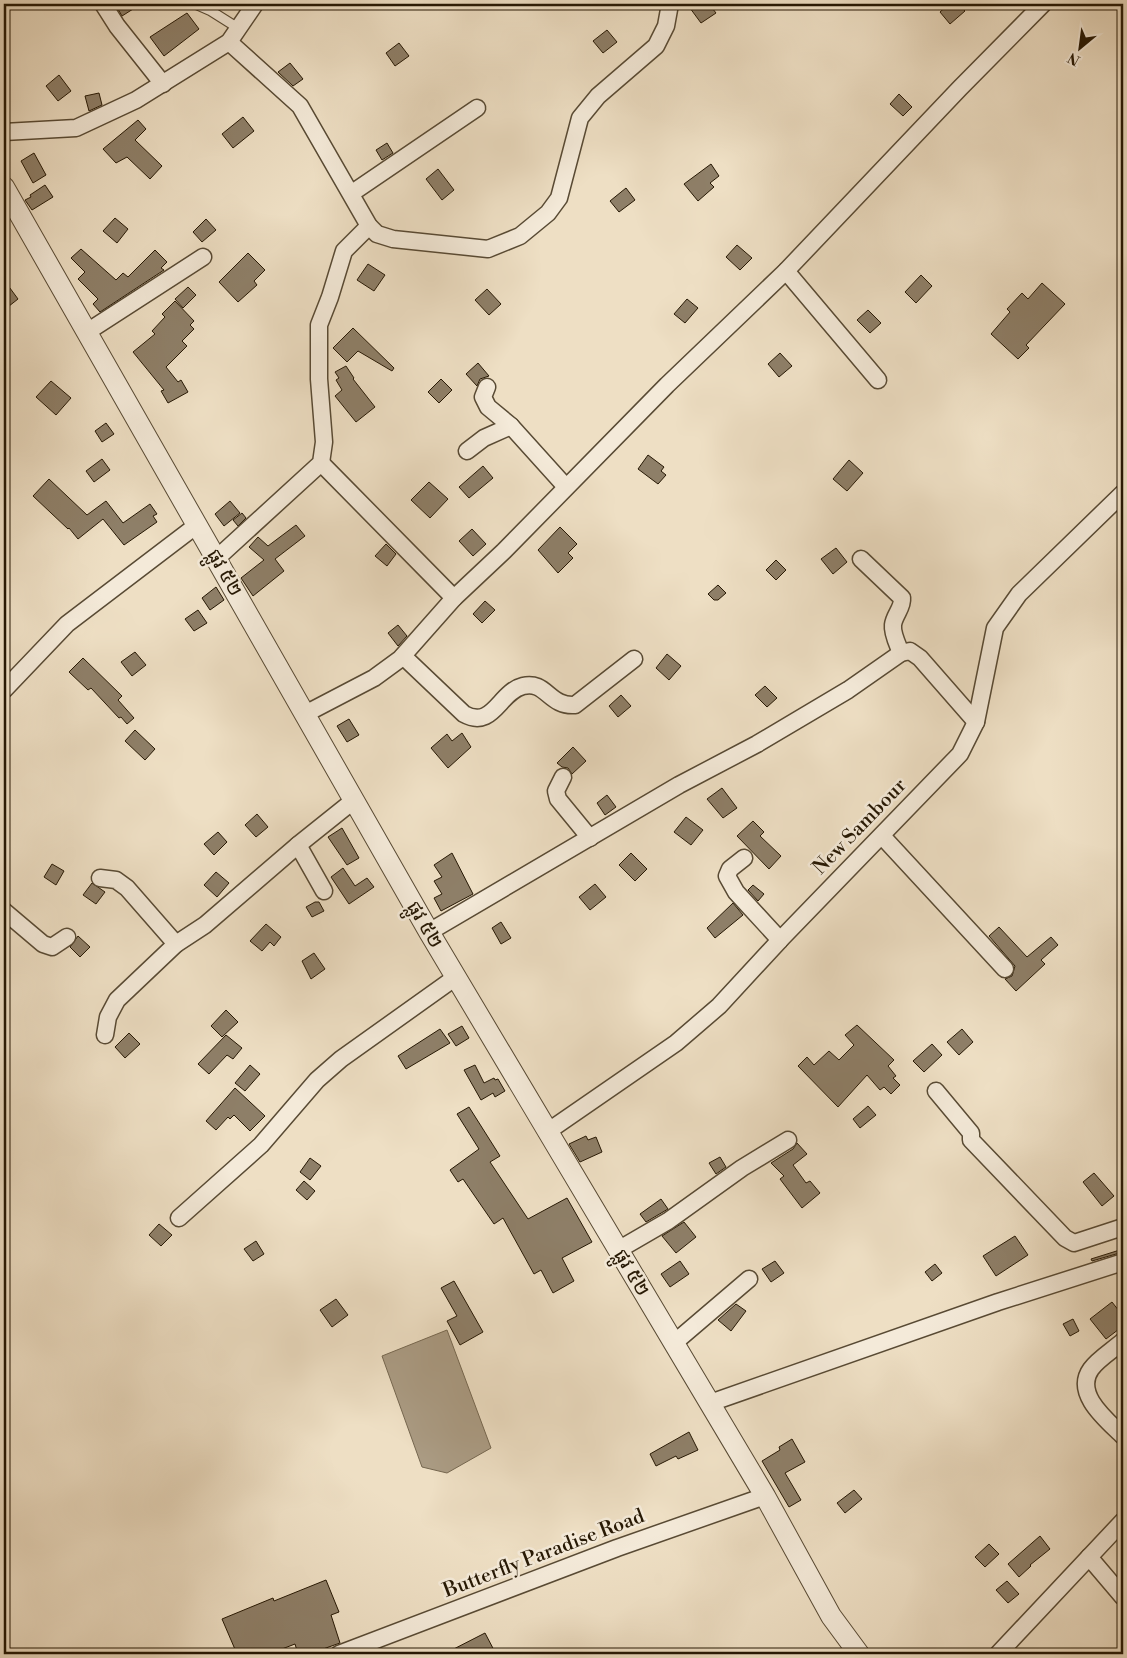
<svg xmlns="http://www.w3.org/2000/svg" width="1127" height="1658" font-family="'Libre Bodoni','Noto Sans Khmer',serif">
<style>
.water{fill:#aa9b83;stroke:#756750}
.building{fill:#8e7f68;stroke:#261804}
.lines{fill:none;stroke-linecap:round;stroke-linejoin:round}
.service-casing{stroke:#584a34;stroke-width:11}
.minor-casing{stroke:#584a34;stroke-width:19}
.tertiary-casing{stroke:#584a34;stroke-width:22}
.service{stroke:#f4ead9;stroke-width:9}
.minor{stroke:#f4ead9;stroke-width:16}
.tertiary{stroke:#f4ead9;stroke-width:20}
.labels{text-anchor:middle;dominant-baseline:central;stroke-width:5;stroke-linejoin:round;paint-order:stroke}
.street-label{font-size:20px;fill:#261804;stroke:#f4ead9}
</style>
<rect width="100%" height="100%" fill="#eedfc4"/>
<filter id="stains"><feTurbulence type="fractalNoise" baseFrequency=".004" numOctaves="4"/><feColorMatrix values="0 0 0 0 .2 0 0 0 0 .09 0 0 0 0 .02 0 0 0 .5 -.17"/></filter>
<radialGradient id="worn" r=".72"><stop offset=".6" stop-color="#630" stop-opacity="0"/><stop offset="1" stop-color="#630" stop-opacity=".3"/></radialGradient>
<polygon class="water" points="447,1330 491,1448 447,1473 422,1467 382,1356"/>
<g class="building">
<polygon points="115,4 141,4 122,16"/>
<polygon points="687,4 709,4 716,13 701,23"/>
<polygon points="949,4 958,4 965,11 950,24 940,12"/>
<polygon points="187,13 199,29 164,56 150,37"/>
<polygon points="607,30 617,42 603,53 593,41"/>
<polygon points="399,43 409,56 395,66 386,53"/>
<polygon points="290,63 303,79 293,86 278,72"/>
<polygon points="59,75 71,91 58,101 46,86"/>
<polygon points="99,93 102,105 89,111 85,96"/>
<polygon points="899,94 912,107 903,116 890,104"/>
<polygon points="243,117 254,131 233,148 222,134"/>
<polygon points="138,120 146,129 135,140 162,166 150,179 127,157 116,163 103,149"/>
<polygon points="387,143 393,153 382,160 376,150"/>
<polygon points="34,153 46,175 33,183 21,161"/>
<polygon points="711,164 719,176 710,183 714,187 698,201 684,184"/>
<polygon points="438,169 454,190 442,200 426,179"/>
<polygon points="45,185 53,197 32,210 25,200 31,197 30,195"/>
<polygon points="626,188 635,200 619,212 610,201"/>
<polygon points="115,218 128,229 117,243 103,231"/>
<polygon points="206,219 216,230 202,242 193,232"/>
<polygon points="737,245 752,258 740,270 726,257"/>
<polygon points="81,249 116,280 123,273 128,277 155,250 167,262 161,268 164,270 100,312 93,304 98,299 78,279 85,272 71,258"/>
<polygon points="248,253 265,270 254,281 257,285 238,302 219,282"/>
<polygon points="368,264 385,275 374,291 357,280"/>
<polygon points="921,275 932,286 916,303 905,292"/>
<polygon points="4,280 18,299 4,310"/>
<polygon points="1042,283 1065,304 1026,345 1029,348 1018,359 991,334 1010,312 1007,309 1022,293 1028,299"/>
<polygon points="188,287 196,295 183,308 175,299"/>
<polygon points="487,289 501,304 489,315 475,300"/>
<polygon points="687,299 698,308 685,323 674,314"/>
<polygon points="175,301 194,321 190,325 194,329 182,341 187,346 166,367 178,382 181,380 188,392 168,403 161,391 164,390 133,352 155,334 152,331 165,317 162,314"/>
<polygon points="868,310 881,323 870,333 857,320"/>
<polygon points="353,328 394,368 392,371 358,351 347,362 333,348"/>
<polygon points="780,353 792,366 779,377 768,364"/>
<polygon points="478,363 489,376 480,379 477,386 466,374"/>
<polygon points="346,366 354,378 353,379 375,407 356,422 335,396 342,390 336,380 339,378 335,372"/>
<polygon points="441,379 452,390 439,403 428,392"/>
<polygon points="51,381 71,398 56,415 36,397"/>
<polygon points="106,423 114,434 102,442 95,431"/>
<polygon points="648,455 664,467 661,471 666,475 658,484 638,469"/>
<polygon points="102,459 110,470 94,482 86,471"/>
<polygon points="849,460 863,473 847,491 833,479"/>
<polygon points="483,466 493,478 469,498 459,487"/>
<polygon points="49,479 87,515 106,501 123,523 150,504 157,514 153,516 157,522 124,545 103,519 78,539 69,528 68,529 33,496"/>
<polygon points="429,482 448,499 430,518 411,500"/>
<polygon points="230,501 240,513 224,526 215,514"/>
<polygon points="242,513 246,518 238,526 233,520"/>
<polygon points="296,525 305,536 275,559 284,571 253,596 241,578 264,560 249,547 258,537 268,546"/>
<polygon points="560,527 577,544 568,553 573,558 558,573 538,550"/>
<polygon points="472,529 486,544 473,556 459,541"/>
<polygon points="386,544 396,554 387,566 375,556"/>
<polygon points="836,548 847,562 833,574 821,559"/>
<polygon points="776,560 786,570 776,580 766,570"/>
<polygon points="718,585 726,593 718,600 714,600 708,594"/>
<polygon points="216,587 224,600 210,610 202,598"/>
<polygon points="485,601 495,610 482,623 473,614"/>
<polygon points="198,610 207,623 194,631 185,619"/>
<polygon points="398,625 407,636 398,646 388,633"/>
<polygon points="135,652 146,665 132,676 121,662"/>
<polygon points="667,654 681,666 669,680 656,668"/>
<polygon points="83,658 122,696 118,700 134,718 127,724 121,717 119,718 91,688 88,690 69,672"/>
<polygon points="765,686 777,698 767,707 755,695"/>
<polygon points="621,695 631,706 618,717 609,706"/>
<polygon points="349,719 359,735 347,742 337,726"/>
<polygon points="135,730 155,749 145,760 125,741"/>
<polygon points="462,733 471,747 448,768 431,748 447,734 452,741"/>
<polygon points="573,747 586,761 572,774 568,768 562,767 557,763"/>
<polygon points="722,788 737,808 723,818 707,799"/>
<polygon points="607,795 616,807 605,815 597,803"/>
<polygon points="257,814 268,827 256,837 245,825"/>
<polygon points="686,817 703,830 691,845 674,832"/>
<polygon points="753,821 764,832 760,836 781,856 769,869 737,836"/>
<polygon points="342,828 359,858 347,865 328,837"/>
<polygon points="218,832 227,842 214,855 204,844"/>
<polygon points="452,853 473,894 441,911 434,898 442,894 434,881 442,877 434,865"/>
<polygon points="631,853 647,869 635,881 619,865"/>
<polygon points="52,864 64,871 56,885 44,877"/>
<polygon points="343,868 355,886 367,878 374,887 349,904 331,877"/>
<polygon points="216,872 229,883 217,897 204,885"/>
<polygon points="92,883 105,892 96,904 83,895"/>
<polygon points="595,884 606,897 590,910 579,897"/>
<polygon points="753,885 764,894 758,901 748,890"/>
<polygon points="315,902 319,902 324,911 312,917 306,907"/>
<polygon points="733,903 743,915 715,938 707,928"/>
<polygon points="501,922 511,938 501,944 492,928"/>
<polygon points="266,924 281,937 274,946 270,942 262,951 250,941"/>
<polygon points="999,927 1027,957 1051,937 1058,945 1041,960 1045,964 1016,991 1005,979 1012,976 1015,966 989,936"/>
<polygon points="78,936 90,947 80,957 70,947"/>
<polygon points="314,953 325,969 311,979 302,961"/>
<polygon points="226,1010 238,1022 222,1037 211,1026"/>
<polygon points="857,1025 894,1060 888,1066 896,1076 893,1078 900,1085 891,1094 884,1087 880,1090 867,1075 838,1107 798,1066 807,1057 814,1065 829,1051 839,1060 854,1045 845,1035"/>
<polygon points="462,1026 469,1038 456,1046 448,1034"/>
<polygon points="440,1029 450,1043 406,1069 398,1056"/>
<polygon points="962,1029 973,1042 959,1055 947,1042"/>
<polygon points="129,1033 140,1044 125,1058 115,1047"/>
<polygon points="226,1035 242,1048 233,1059 227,1055 209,1074 198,1064"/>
<polygon points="932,1044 942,1055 924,1072 913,1061"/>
<polygon points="250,1065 260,1074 245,1091 235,1083"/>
<polygon points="475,1065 484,1083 494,1078 495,1080 498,1079 505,1091 495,1097 493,1093 481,1100 464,1070"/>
<polygon points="235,1088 265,1116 250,1131 234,1115 230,1119 228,1117 216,1130 206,1121"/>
<polygon points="868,1106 876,1115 860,1128 853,1119"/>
<polygon points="469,1107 500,1156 490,1162 528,1219 567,1198 592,1242 562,1258 574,1281 553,1293 541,1270 534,1274 503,1218 494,1224 463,1179 458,1182 450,1170 479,1149 457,1114"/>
<polygon points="586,1136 588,1140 596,1137 602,1152 580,1162 569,1144"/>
<polygon points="797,1143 807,1154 793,1165 806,1183 810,1181 820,1193 802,1208 780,1179 784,1176 771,1163 793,1149"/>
<polygon points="720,1157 726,1167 716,1174 709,1163"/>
<polygon points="310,1158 321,1166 310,1180 300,1172"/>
<polygon points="1094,1173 1114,1196 1102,1206 1083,1182"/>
<polygon points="304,1181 315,1191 307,1200 296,1190"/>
<polygon points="661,1199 668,1209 646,1222 640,1214"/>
<polygon points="684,1222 696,1237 676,1253 662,1236"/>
<polygon points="159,1224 172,1235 161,1246 149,1235"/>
<polygon points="1015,1236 1028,1255 996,1276 983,1256"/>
<polygon points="256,1241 264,1254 253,1261 244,1249"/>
<polygon points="1123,1249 1123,1252 1092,1261 1091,1259"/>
<polygon points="680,1261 689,1274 670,1287 661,1274"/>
<polygon points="775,1261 784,1273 771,1282 762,1269"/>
<polygon points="935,1264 942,1273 932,1281 925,1272"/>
<polygon points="454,1281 483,1332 460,1345 447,1321 457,1316 441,1288"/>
<polygon points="336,1299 348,1315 332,1327 320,1310"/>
<polygon points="1112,1302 1123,1316 1123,1326 1106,1339 1090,1319"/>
<polygon points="736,1304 746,1311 731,1331 718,1320"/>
<polygon points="1073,1319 1079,1331 1070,1336 1063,1324"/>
<polygon points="689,1432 698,1450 678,1459 676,1456 656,1466 650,1454"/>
<polygon points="792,1439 805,1462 785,1473 801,1500 789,1507 762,1461 780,1450 779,1447"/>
<polygon points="854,1490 862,1499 845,1513 837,1503"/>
<polygon points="1040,1536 1050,1549 1030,1565 1031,1566 1019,1577 1008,1564"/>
<polygon points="989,1544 999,1554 985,1567 975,1557"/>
<polygon points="326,1580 339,1612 331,1615 340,1643 309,1654 298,1654 295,1644 269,1654 237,1654 222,1619 273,1598 274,1601"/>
<polygon points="1007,1581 1019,1594 1008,1603 996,1590"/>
<polygon points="485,1633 496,1654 444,1654"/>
</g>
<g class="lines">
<defs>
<polyline id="service" points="195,4 211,11 238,28"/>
<g id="minor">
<polyline points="103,4 117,26 163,84"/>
<polyline points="229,42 300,106 369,226 377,234 393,239 488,249 520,236 548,213 559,198 580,118 598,96 656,46 666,26 670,4"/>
<polyline points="4,132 76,128 136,100 229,42 255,4"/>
<polyline points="352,193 477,108"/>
<polyline points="786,271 878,380"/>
<polyline points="87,332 203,257"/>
<polyline points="487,387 483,397 488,407 511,426 566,487"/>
<polyline points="467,451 484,438 511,426"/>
<polyline points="321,463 454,598"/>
<polyline points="216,559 321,463 324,442 319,379 319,325 330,297 344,251 369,226"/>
<path d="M861,559L902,598C903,608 894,615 893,625C892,634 898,645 901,653"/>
<path d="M403,656L464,714C493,730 499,692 523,686C546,680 549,707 575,705L634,659"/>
<polyline points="4,690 67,624 197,525"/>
<polyline points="305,714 374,678 400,659 454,598 504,551 667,385 786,271 960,88 1043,4"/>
<polyline points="563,777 556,791 558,799 590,838"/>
<polyline points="882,836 1005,969"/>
<polyline points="298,845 324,891"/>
<polyline points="744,858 730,869 727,876 736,892 780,940"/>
<polyline points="100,878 116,880 127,888 176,944"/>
<polyline points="4,911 43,944 52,947 67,937"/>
<polyline points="429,932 679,785 757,744 848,690 901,653 910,651 920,658 976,722"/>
<polyline points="105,1035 108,1017 117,1000 176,944 205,925 298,845 353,801"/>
<polyline points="936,1091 971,1133 971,1140 1065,1238 1074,1243 1123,1227"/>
<polyline points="547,1132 676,1043 719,1006 780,940 960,754 976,722 995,628 1019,594 1123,493"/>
<polyline points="179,1218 261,1145 317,1080 341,1059 456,977"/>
<polyline points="618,1250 668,1221 742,1168 788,1140"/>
<path d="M1123,1341C1113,1350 1098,1359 1091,1369C1073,1394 1108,1421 1123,1436"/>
<polyline points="674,1343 749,1279"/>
<polyline points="710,1403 998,1302 1123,1262"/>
<polyline points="1089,1557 1123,1597"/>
<polyline points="339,1654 617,1548 765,1496"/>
<polyline points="998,1654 1123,1521"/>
</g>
<polyline id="tertiary" points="4,187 429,932 765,1496 831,1616 859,1654"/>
</defs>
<use href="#service" class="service-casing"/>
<use href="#minor" class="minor-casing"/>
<use href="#tertiary" class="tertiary-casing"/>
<use href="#service" class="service"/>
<use href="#minor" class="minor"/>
<use href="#tertiary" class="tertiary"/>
</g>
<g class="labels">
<g class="street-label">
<text transform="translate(224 573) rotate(60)">ផ្លូវ ៥២</text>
<text transform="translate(860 827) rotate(-46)">New Sambour</text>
<text transform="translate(424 925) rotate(59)">ផ្លូវ ៥២</text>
<text transform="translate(631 1273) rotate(59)">ផ្លូវ ៥២</text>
<text transform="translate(544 1554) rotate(-21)">Butterfly Paradise Road</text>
</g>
</g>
<rect width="1127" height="1658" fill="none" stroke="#eedfc4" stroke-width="20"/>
<rect x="5" y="5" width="1117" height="1648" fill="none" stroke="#261804" stroke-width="2.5"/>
<rect x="10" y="10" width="1107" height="1638" fill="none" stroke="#261804"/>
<g transform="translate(1080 48) rotate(209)" stroke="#f4ead9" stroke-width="4" paint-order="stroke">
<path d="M0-4L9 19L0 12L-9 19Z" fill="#261804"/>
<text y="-8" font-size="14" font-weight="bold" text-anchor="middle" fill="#261804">N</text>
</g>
<rect width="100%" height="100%" filter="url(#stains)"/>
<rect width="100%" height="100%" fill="url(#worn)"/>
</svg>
